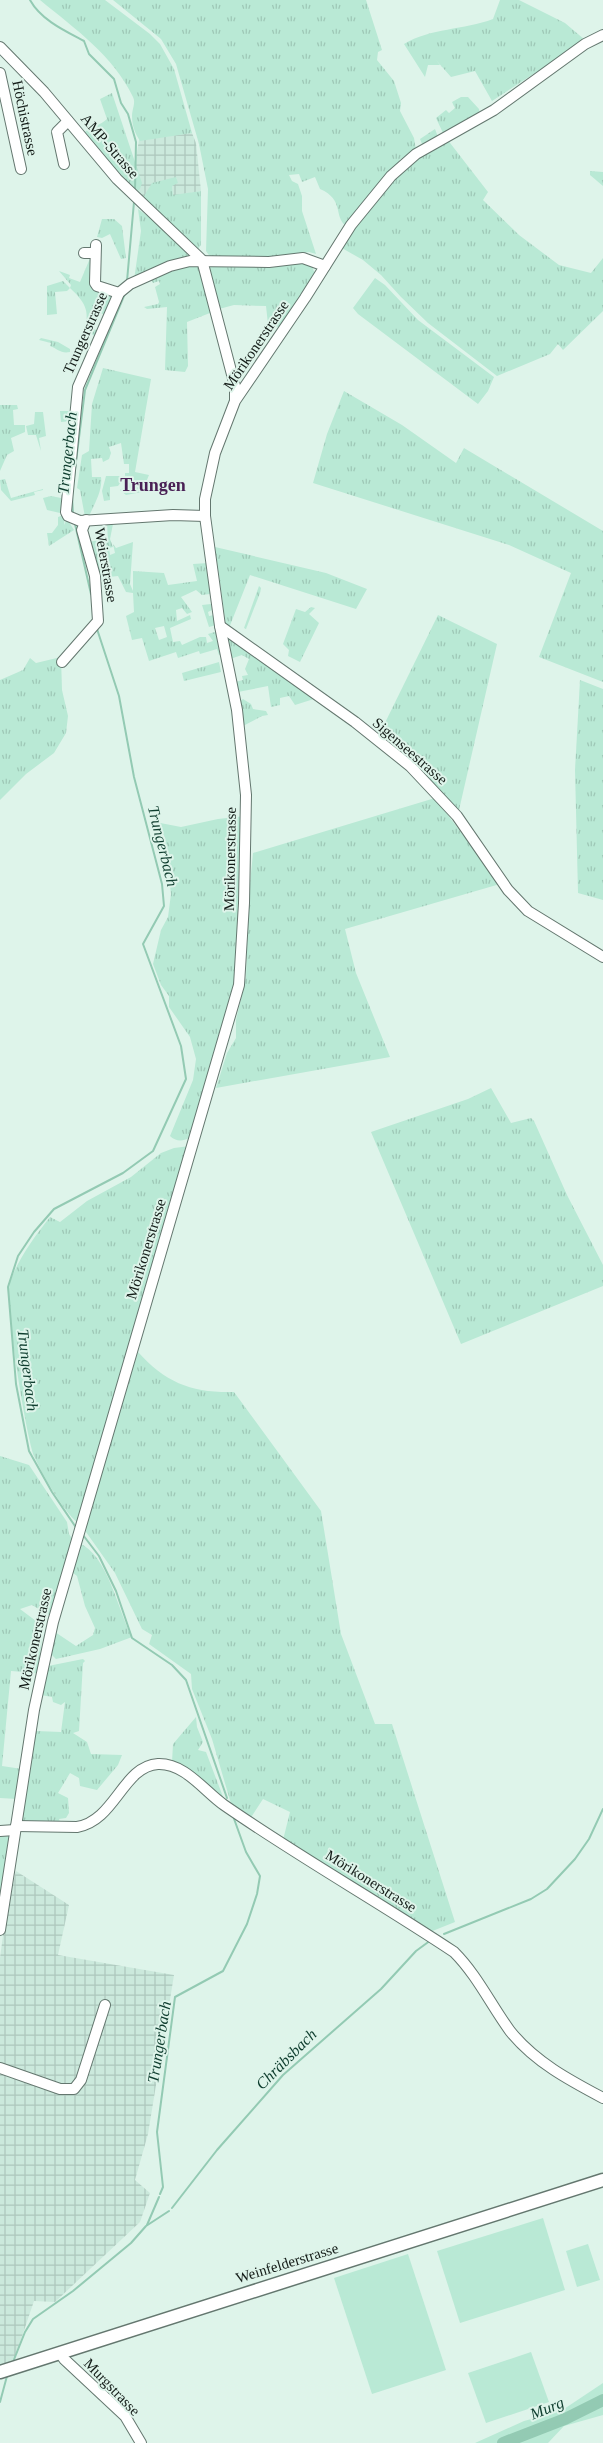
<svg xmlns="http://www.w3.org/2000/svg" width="603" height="2443" font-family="'Times New Roman',serif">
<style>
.industrial{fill:url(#industrial-grid)}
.grass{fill:url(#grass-tufts);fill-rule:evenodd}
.park{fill:#b9e9d5}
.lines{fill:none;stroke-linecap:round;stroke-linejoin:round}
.stream{stroke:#93cab3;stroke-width:2}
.river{stroke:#93cab3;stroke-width:12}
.minor-casing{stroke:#64776f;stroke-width:12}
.major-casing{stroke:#64776f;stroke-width:15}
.minor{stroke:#fff;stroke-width:10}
.major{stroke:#fff;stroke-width:12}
.labels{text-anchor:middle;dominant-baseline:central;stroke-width:4;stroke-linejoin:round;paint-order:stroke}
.street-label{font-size:15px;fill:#141c18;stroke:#def4ea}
.water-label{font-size:16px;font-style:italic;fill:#0e3d2e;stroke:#def4ea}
.quarter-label{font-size:18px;font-weight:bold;fill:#492055;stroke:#def4ea}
</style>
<defs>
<pattern id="industrial-grid" width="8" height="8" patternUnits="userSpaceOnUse" patternTransform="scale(1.25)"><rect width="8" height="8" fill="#cbe9dc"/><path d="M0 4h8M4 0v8" fill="none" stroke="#adc7bc"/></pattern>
<pattern id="grass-tufts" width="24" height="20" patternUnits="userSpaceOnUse" patternTransform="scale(1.25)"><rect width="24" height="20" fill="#b9e9d5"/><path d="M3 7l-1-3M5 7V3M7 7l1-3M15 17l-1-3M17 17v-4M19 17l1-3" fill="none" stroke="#9ec7b6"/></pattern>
</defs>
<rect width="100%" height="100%" fill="#def4ea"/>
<g class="industrial">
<polygon points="192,133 196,143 201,191 173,196 172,186 177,178 144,202 134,194 135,164 139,140"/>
<polygon points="16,1871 69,1905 58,1955 174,1975 148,2134 135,2180 150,2193 140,2222 55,2302 34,2301 15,2357 11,2362 0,2365 0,1958 5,1920"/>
</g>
<g class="grass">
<path d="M40,0H105L150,34L160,44L174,69L192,133L140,141C135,133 132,126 132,116C132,109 136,103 133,97C113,55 75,29 40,0Z"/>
<path d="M113,0H366L382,50L378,52L377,60L394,81L401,103L400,111L414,138L416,150L399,160L402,162L346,226C333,216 345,200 320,189L315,177L302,182L299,174L289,175L292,181L298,184L302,196V211L316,254L309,252L264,259L211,258L206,251L208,189L199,144L176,64L161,39Z"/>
<path d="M500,0H519L565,23L585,40L541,74L538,71L492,101L475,71L451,77L436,60L440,65H428L425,77L404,44C430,28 464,30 493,19Z"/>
<path d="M112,93L142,183L140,189L134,194L83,134C90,126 100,126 107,119L100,99Z"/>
<polygon points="461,97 468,97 479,109 480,115 443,133 436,118 446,110 449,113 455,108 452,102"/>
<polygon points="435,129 438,137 424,145 422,144 420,139"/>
<polygon points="447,139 488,192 483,200 519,235 559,265 591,273 603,258 603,311 563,350 558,344 550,354 497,376 428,323 401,297 381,275 363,260 340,247 381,192 419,155"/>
<polygon points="590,171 603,172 603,186 590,175"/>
<polygon points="176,177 178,183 172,186 173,195 201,191 201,245 198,249 144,202 144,196 152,183"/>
<polygon points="138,209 153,220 189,255 188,258 134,280 141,231"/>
<polygon points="102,219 114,219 122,226 126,258 121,259 110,234 102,238 97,237"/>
<path d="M91,256V280L112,292L111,297L114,298L105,315L95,311L88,326L98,331L95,336L84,330C91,311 84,301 70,288L67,291L55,292L57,314L47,315V286L63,281L70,288L71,285L59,271L70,275L69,278L80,282Z"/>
<polygon points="310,261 315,274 282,328 268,324 266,306 234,305 219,309 210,282 210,267"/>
<polygon points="197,264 204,269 215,311 187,322 188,366 185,372 165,370 167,307 147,309 144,307 158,304 159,302 155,287 160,284 159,281 153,283 151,280 171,270"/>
<polygon points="375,278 385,285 418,320 494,377 488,391 478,404 358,314 353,308"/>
<path d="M41,338L58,342L70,349V352C61,354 58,349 50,346L51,343L39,340Z"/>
<path d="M103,368L151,379L135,472L149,475L142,492L126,495L120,490L126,486V481L121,482L118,486L110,487V500L104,501L102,491L106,476H125V473H129V464H124L121,443L109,447L111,453L109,459L103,462L102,458L91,459L92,477H101C103,490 94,505 89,516L85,517L80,490L77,488L82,455L89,451L92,404Z"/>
<polygon points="344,391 402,425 456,463 464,448 603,531 603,682 539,657 571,573 509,545 313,483 327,434"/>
<polygon points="0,405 17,405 18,409 13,410 14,425 25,425 25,432 11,438 14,451 7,455 0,471"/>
<polygon points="60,411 70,411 72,413 71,421 61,422"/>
<polygon points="35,412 43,412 46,436 39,438 41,451 36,435 28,435 26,426 34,424"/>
<polygon points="5,479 11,498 43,489 43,490 34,492 35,495 11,501 1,490 0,480"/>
<polygon points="51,496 61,498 63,511 60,513 47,510 43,498"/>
<polygon points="61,516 65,517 64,525 67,519 74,530 49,546 47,533 52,533 58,525 58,517"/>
<path d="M107,522L113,524L110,539L113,547L109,548L110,555L115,553L113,544L116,548L133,542L130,584L133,591V571L164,573L168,585L197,581L193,564L208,563L210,594L202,595L196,590L181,597L192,612L187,614L182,608L176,610L177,621L190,615L191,619L170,628L173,642L180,641L182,645L200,637H206L207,643L213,641L208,634L218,631L223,654L219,655L217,649L200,654L199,651L178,658L176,652L149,661L142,638L132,640L126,616L134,612L133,593L126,592L118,576L100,578L88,542L106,539L108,543ZM164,626L167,637L159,640L155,628Z"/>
<polygon points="215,547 326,573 367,589 356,609 250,575 227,633"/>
<polygon points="259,586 261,588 260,593 246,629 244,628"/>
<polygon points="211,604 212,610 208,612 209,616 214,615 216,625 209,627 202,605"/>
<polygon points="311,607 315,608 309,614 319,623 300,662 288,656 289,650 283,644 296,609 305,612"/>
<polygon points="438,615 497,644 459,810 455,810 379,735"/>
<polygon points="225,635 317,698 295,705 289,696 280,698 280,705 271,707 268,686 238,692 235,682 243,680 242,676 248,675 245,669 249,659 242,655 230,659"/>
<polygon points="61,657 62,690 68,716 66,733 54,753 26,774 0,800 0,680 23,670 30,658 36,663"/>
<polygon points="219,662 221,672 184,681 182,673"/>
<polygon points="580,680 603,689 603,900 578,893 575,770"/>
<polygon points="243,699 251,704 253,709 266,711 268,715 262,716 243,726 239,702"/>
<polygon points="435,798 500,884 345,929 356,973 390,1057 216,1088 227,1053 236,1038 236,1020 246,977 249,894 253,853"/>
<path d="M245,816L237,983L189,1138C182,1142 175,1141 170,1136L193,1080L196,1059L190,1037L169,1007V996L161,985L153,964L161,930L168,917L171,894L164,835L158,832L150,821L181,827L218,819Z"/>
<polygon points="491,1088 511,1123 531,1118 534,1121 567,1195 603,1265 603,1286 461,1344 371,1132 468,1099"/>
<path d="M190,1146L78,1523C63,1511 42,1474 34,1456C26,1435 4,1301 10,1282C18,1259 35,1236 50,1217L60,1222L87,1201L131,1177L161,1153L174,1148Z"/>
<path d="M138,1352C166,1383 192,1393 234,1392L321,1511L341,1634L375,1724H392L455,1922L430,1932L283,1840L290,1812L263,1799L250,1819L232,1807L212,1739L192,1689L191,1674L149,1644L152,1635L142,1629L115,1573L86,1532L89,1507Z"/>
<polygon points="0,1456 29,1465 67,1522 69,1534 73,1540 49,1615 32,1605 20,1609 44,1627 37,1673 11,1671 2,1766 22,1769 17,1799 0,1798"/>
<path d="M79,1543C108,1555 118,1611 132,1637L100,1649L56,1659L50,1653L55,1632L76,1646L93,1635L95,1628L85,1606L77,1576L72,1572Z"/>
<polygon points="83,1659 85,1661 83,1663 79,1731 73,1733 87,1742 91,1754 122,1755 118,1765 97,1790 80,1786 79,1778 70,1773 58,1793 68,1798 69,1813 66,1818 59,1819 61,1824 22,1821 36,1731 61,1732 65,1702 61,1705 53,1702 52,1697 41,1695 48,1666"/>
<polygon points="196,1717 197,1727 203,1742 198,1750 206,1752 225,1802 172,1762 173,1744"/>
<polygon points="0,1833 8,1834 10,1838 2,1894 0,1893"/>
</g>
<g class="park">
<polygon points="543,2218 565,2290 460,2323 437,2251"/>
<polygon points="588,2244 600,2280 577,2287 566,2251"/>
<polygon points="408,2254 446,2370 372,2394 334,2278"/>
<polygon points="531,2352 549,2402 486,2423 468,2373"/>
<polygon points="603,2383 603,2415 564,2426 548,2443 475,2443 524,2421 561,2411"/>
</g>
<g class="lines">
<g class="stream">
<path d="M30,0C41,20 65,31 84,41L89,54L114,79L121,103L128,114L136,142L135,190"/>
<polyline points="127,281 134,202"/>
<polyline points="74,477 85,390 126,291"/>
<polyline points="72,496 73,514"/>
<polyline points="75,524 91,594"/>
<polyline points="77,1529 52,1492 29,1451 16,1384 8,1287 18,1256 34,1232 54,1209 123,1173 153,1151 186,1079 181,1046 143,944 164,906 162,884 134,777 119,696 97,629"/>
<polyline points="83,1535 99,1556 116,1591 132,1638 172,1665 186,1680 227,1798"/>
<polyline points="444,1934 531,1899 547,1889 575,1859 589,1839 603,1809"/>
<polyline points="160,2194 163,2187 157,2132 175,1997 223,1971 247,1924 257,1894 260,1876 246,1852 233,1816"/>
<polyline points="172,2208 217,2150 283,2075 381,1989 416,1951 431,1940"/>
<polyline points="147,2225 159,2197"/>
<polyline points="13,2362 25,2332 33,2319 73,2291 131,2243 146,2226 169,2211"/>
<polyline points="0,2402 7,2376"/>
</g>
<polyline class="river" points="503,2443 565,2419 603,2400"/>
<defs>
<g id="minor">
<polyline points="0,47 44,92 117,179 202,260 235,386 235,400"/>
<polyline points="0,73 21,169"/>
<polyline points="64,164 57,132 68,121"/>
<polyline points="96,245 95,283 97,286 119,293"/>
<polyline points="84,253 95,253"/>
<polyline points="205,516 173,515 80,521 68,516 66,512 78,387 119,293 130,284 170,266 190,261 269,262 303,258 325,266"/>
<polyline points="220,626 355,722 410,766 457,816 508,890 528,911 603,957"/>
<polyline points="62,662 98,621 95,576 82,530 86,520"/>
<path d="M16,1826L77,1827C115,1821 123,1766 158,1764C185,1763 204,1791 224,1805C299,1857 379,1902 454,1952C477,1975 491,2005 510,2031C535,2062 569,2080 603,2098"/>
<polyline points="0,1831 15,1830"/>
<polyline points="0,1930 34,1710 53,1622 239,985 244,903 246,795 237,710 220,626 205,516 205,499 215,453 235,401 305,298 351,225 391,176 416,154 494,110 585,44 603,35"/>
<polyline points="0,2068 60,2089 74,2089 81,2080 105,2005"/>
<polyline points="60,2353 64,2359 125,2416 141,2443"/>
</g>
<polyline id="major" points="0,2372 603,2180"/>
</defs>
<use href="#minor" class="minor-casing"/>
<use href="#major" class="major-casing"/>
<use href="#minor" class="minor"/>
<use href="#major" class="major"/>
</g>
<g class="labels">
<g class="street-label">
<text transform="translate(25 118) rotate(78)">Höchistrasse</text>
<text transform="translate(110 146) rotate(49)">AMP-Strasse</text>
<text transform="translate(85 333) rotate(-66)">Trungerstrasse</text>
<text transform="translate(256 345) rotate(-56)">Mörikonerstrasse</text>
<text transform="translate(106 565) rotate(80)">Weierstrasse</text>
<text transform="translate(410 751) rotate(41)">Sigenseestrasse</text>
<text transform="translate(230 859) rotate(-89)">Mörikonerstrasse</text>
<text transform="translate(146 1249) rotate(-73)">Mörikonerstrasse</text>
<text transform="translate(35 1639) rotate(-77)">Mörikonerstrasse</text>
<text transform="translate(371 1881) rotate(32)">Mörikonerstrasse</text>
<text transform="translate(287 2263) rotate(-17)">Weinfelderstrasse</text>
<text transform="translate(112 2387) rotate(46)">Murgstrasse</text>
</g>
<g class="water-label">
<text transform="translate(67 453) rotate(-84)">Trungerbach</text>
<text transform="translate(163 846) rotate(76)">Trungerbach</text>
<text transform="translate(28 1370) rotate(83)">Trungerbach</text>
<text transform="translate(159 2042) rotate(-81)">Trungerbach</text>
<text transform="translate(286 2059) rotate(-45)">Chräbsbach</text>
<text transform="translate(547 2408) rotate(-22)">Murg</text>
</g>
<g class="quarter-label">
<text x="153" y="485">Trungen</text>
</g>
</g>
</svg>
